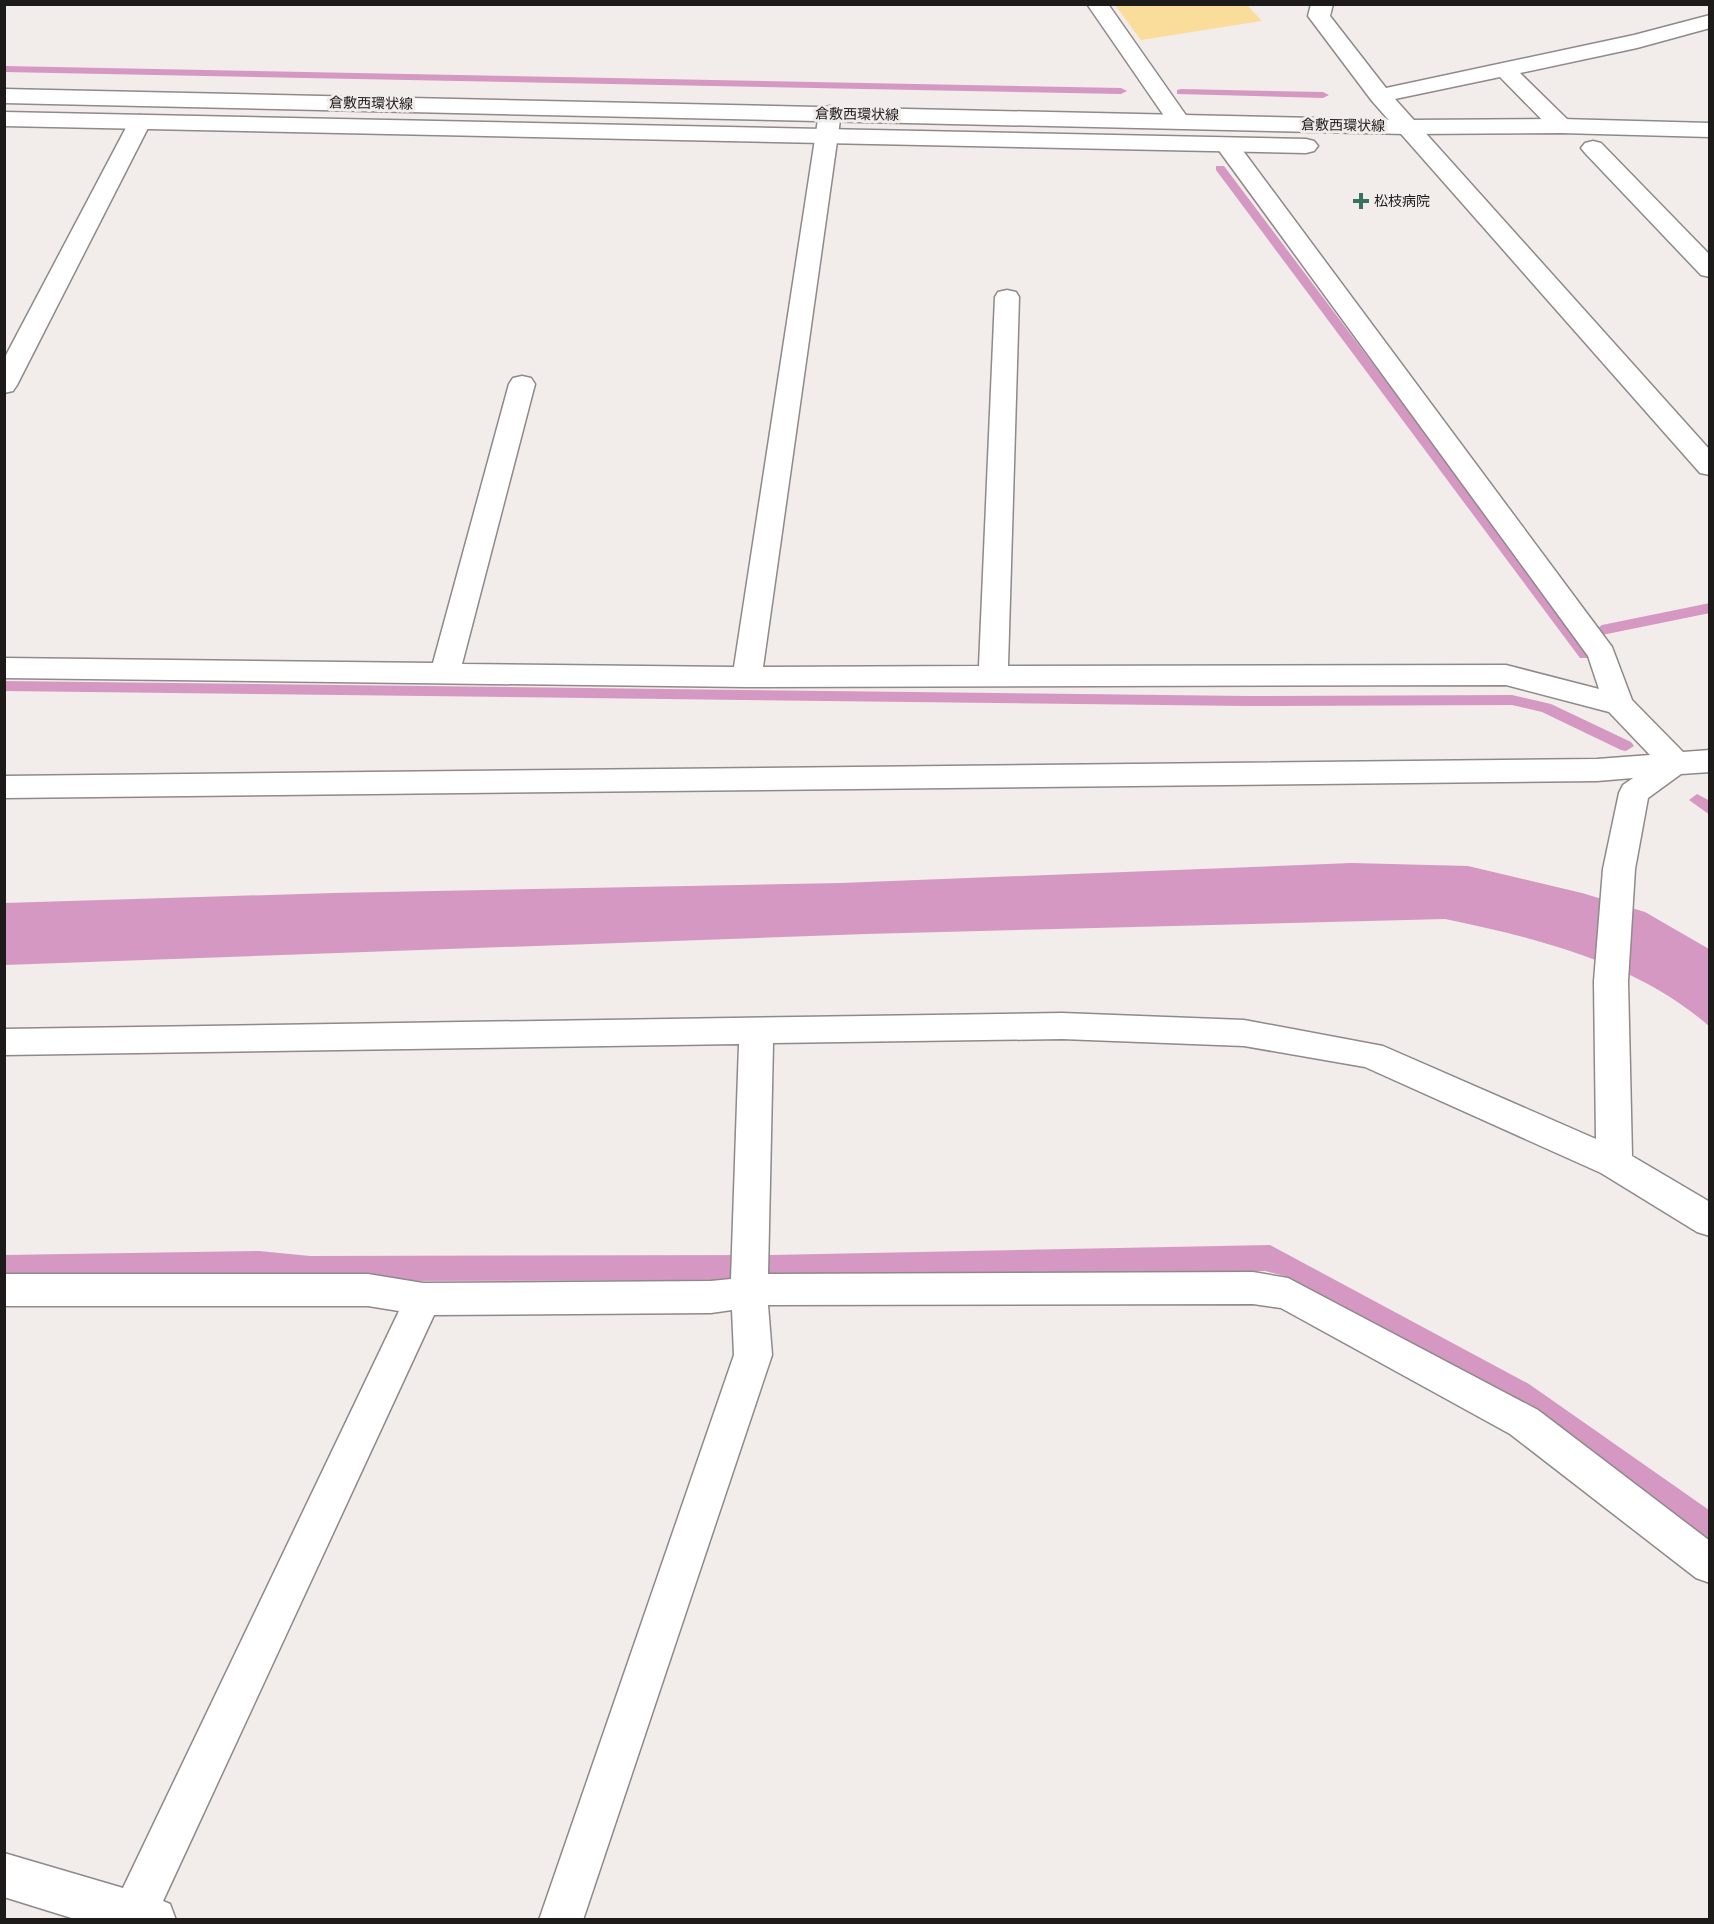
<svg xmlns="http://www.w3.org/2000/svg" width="1714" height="1924" font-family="Roboto,'Noto Sans JP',sans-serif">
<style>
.green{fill:#fbdd9b}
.water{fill:#d598c2}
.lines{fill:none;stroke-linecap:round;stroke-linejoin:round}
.stream{fill:#d598c2;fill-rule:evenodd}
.minor-casing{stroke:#8f8988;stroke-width:3}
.major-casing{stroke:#8f8988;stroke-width:3}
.minor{fill:#fff;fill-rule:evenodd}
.major{fill:#fff;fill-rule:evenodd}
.poi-dot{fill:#37735e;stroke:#f2eceb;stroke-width:2}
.labels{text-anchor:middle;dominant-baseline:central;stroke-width:6;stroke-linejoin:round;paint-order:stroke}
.far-street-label{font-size:14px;fill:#1d1b1a;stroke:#f2eceb}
.far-poi-label{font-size:14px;fill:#1d1b1a;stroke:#f2eceb;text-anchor:start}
</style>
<rect width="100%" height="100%" fill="#f2eceb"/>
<polygon class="green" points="1115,5 1247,5 1262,21 1141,40"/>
<g class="water">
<path d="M1352,863L1468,866L1582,893L1645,912L1709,949V1026C1637,963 1537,938 1445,919L866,934L5,965L4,903L333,893L841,883Z"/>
<polygon points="1270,1245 1529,1384 1709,1510 1709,1548 1535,1419 1319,1294 1285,1276 1265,1271 771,1280 5,1282 4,1255 259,1251 310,1256 771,1255"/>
</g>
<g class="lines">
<g class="stream">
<polygon points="4,66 1121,88 1127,91 1121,94 4,72"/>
<polygon points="1181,89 1323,92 1329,95 1323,98 1177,94 1177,90"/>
<polygon points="1216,166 1224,166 1590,652 1592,655 1590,658 1580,658 1216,170"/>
<polygon points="1710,603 1710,613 1602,635 1595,630 1602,625"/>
<polygon points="4,681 1247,696 1512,695 1551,704 1631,742 1634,746 1626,751 1621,750 1542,712 1512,705 1247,706 4,691"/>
<polygon points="1697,794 1710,801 1710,815 1689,800"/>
</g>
<defs>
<g id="minor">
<polygon points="1087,4 1108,4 1190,121 1187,126 1171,126"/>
<polygon points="1311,4 1333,4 1330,16 1386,88 1634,35 1710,15 1710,28 1637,48 1520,73 1569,121 1572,126 1569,131 1553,131 1500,77 1395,99 1710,450 1710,475 1700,473 1372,101 1308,16"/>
<polygon points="830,106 838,108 841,113 763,667 979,666 995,297 998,292 1007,290 1016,292 1019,297 1008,666 1506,665 1599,689 1588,656 1215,145 1219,140 1235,140 1612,647 1632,700 1683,752 1710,750 1710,772 1681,774 1648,798 1635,869 1628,981 1632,1156 1710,1202 1710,1236 1697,1232 1601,1173 1365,1067 1244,1046 1062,1039 773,1043 768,1274 1253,1272 1288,1278 1538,1410 1710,1541 1710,1583 1696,1578 1510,1434 1281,1308 1253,1304 768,1305 772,1355 583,1920 539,1920 734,1355 732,1310 711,1313 434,1315 163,1901 170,1904 176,1920 78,1920 4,1897 4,1853 123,1888 399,1311 368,1306 4,1306 4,1274 368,1274 423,1283 711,1281 731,1279 739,1044 4,1055 4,1029 1062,1013 1244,1020 1383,1046 1596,1139 1594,981 1603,869 1619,793 1623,785 1633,778 1597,781 4,798 4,776 1597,759 1650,755 1609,712 1506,685 747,687 4,678 4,658 433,663 509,384 513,378 522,376 531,378 535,384 462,664 734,667 819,113 822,108"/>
<polygon points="140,115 148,117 151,122 17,385 13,391 4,393 4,359 129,122 132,117"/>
<polygon points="1593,141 1601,143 1710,255 1710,277 1701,275 1585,153 1581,148 1585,143"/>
</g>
<g id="major">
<polygon points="4,89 1407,120 1561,119 1710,123 1710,137 1561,133 1407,134 4,103"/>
<polygon points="4,112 1306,139 1314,141 1318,146 1314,151 1306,153 4,126"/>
</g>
</defs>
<use href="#minor" class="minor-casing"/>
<use href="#major" class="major-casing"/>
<use href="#minor" class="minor"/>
<use href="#major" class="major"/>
</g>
<path class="poi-dot" d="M1358 192h6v6h6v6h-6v6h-6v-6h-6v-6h6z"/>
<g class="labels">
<g class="far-street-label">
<text transform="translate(371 103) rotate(1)">倉敷西環状線</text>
<text transform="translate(857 114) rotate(1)">倉敷西環状線</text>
<text transform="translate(1343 125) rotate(1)">倉敷西環状線</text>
</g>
<g class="far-poi-label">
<text x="1374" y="201">松枝病院</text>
</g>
</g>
<rect width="1714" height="1924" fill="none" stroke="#1d1b1a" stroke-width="12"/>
</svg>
